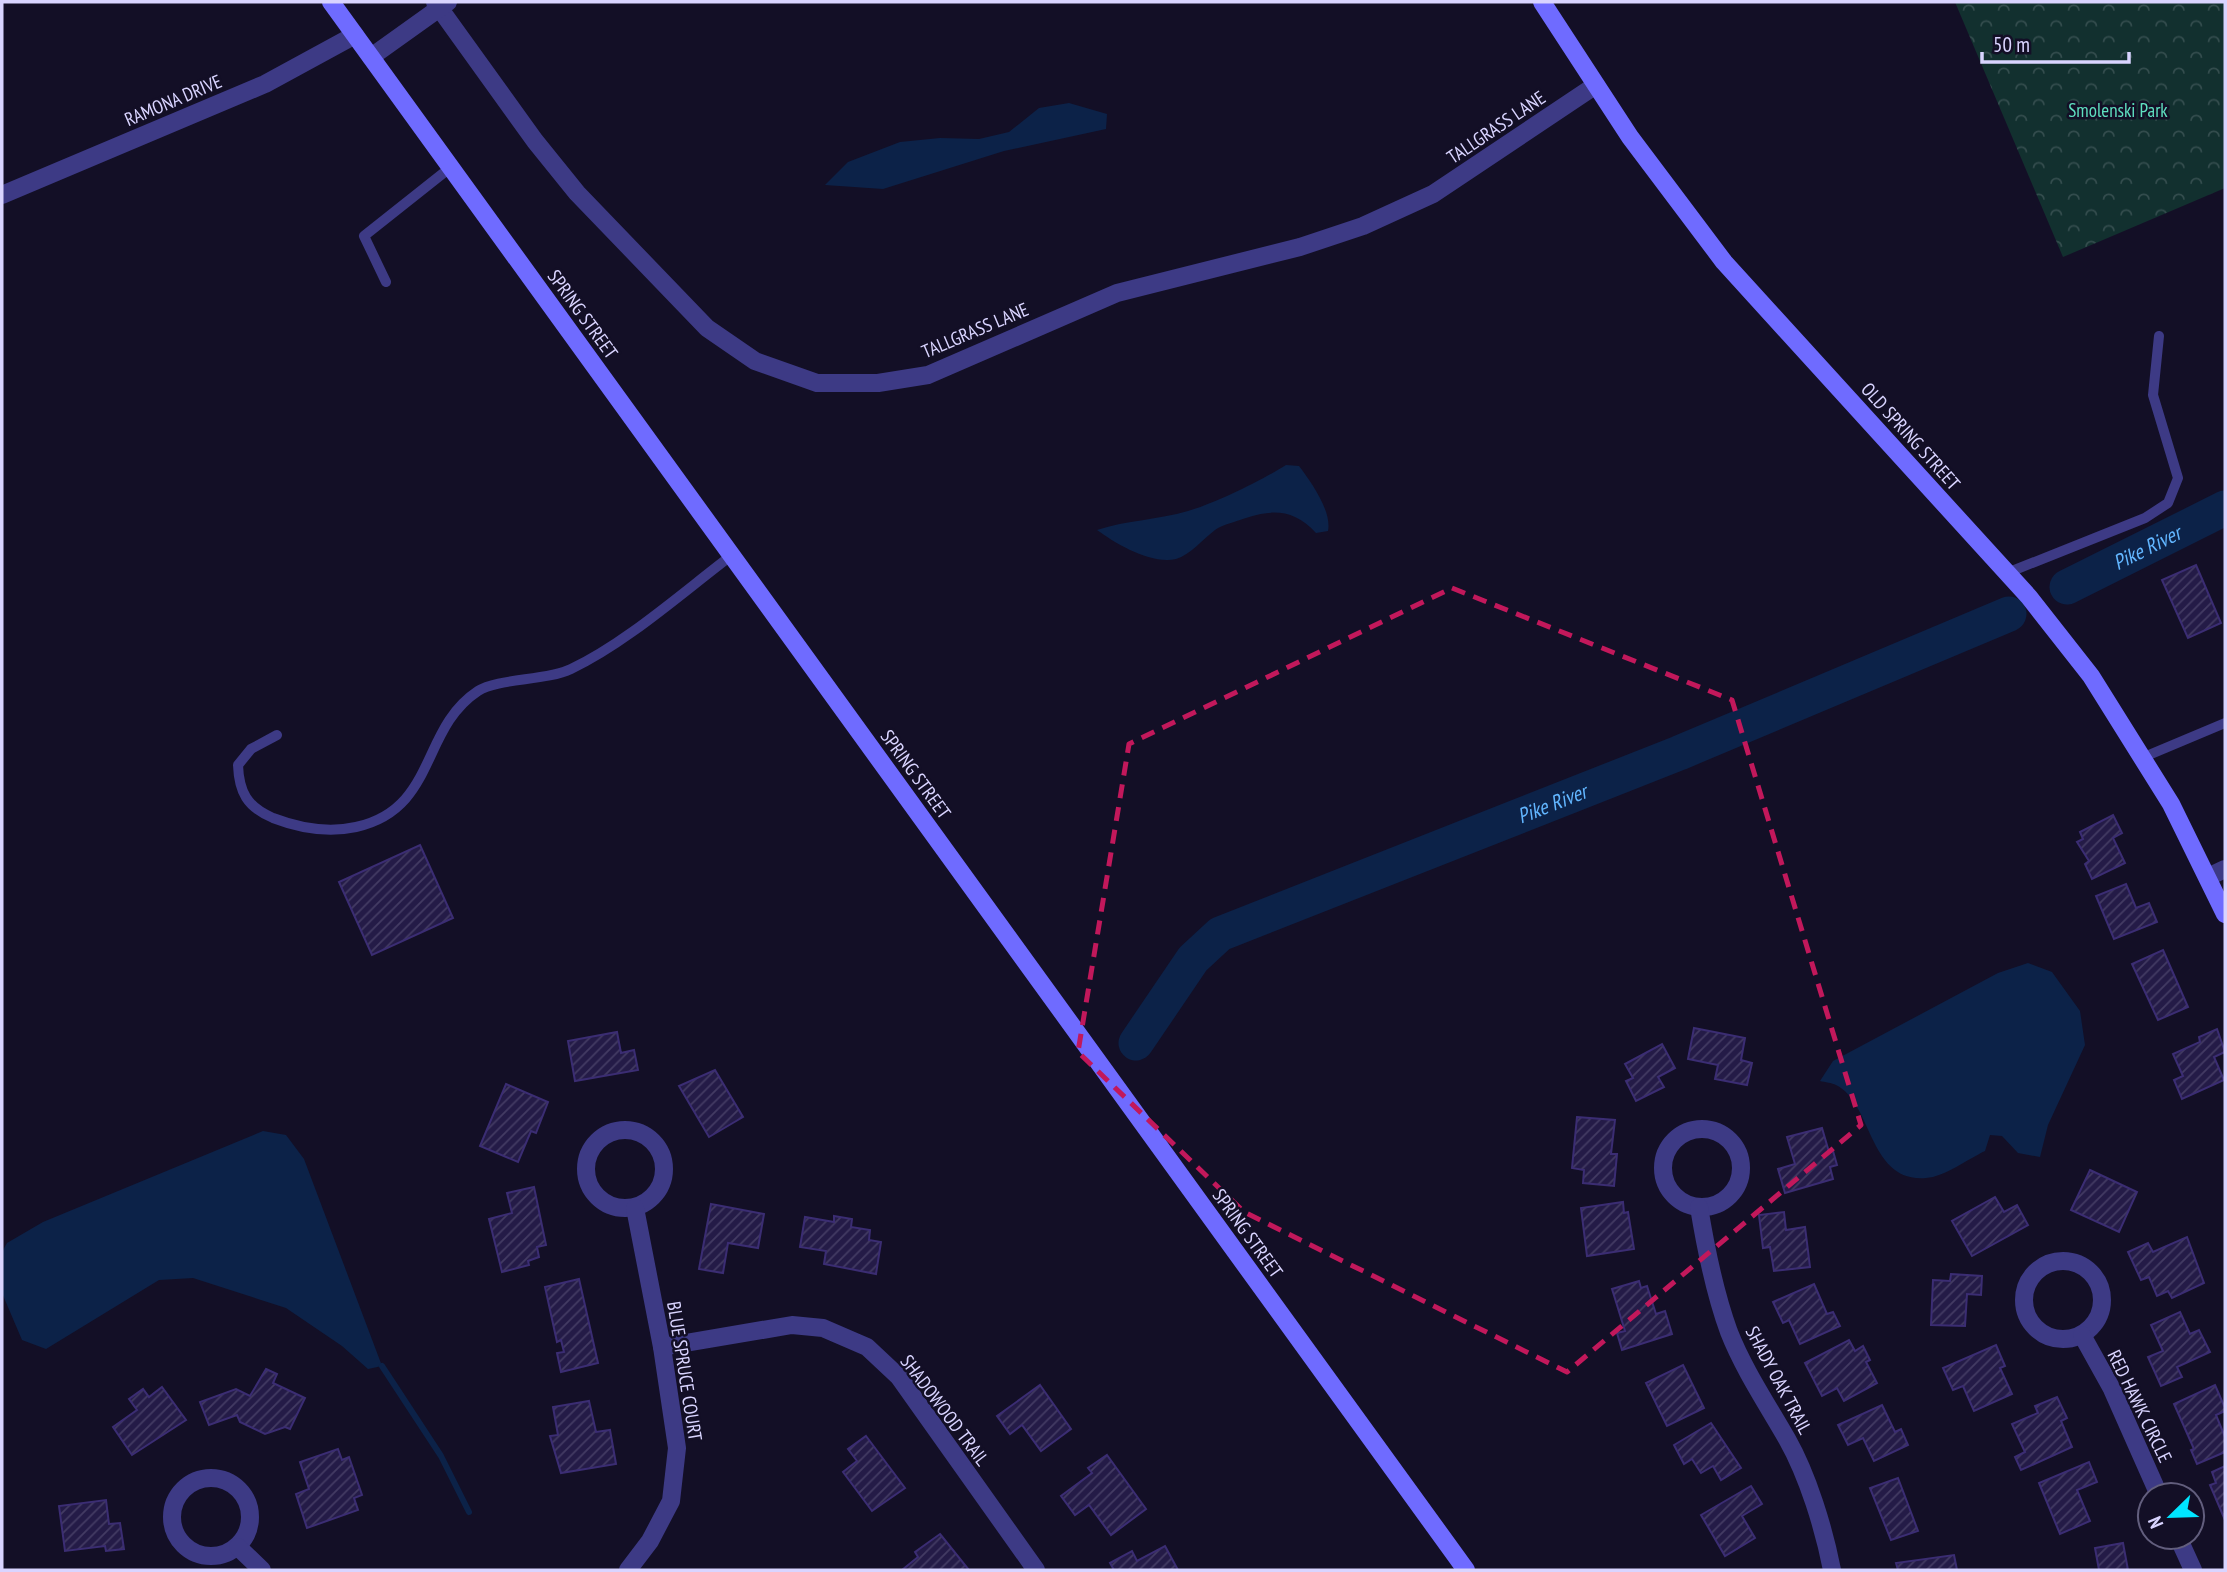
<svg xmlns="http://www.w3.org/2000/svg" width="2227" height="1572" font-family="'PT Sans Narrow',sans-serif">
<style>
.park{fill:url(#park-crowns)}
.water{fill:#0c2248}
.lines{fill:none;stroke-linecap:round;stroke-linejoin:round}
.stream{stroke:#0c2248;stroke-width:6}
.river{stroke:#0c2248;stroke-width:35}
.building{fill:url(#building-hatch);stroke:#3b2d73;stroke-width:2}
.lane{stroke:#3d3a85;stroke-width:10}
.street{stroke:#3d3a85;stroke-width:18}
.secondary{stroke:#6f6bff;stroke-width:18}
.marked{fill:none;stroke:#c2185b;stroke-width:5;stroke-dasharray:14 9;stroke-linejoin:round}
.labels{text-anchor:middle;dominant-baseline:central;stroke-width:5;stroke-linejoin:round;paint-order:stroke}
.street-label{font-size:19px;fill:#d9d4ff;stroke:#130f26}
.park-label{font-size:19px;fill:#5fe0c0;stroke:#130f26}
.water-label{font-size:21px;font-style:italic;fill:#62b6ff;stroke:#130f26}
</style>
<defs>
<pattern id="park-crowns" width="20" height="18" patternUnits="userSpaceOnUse" patternTransform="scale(1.75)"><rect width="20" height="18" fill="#12302f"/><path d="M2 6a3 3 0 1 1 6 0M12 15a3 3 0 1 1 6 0" fill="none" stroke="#344d4e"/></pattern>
<pattern id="building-hatch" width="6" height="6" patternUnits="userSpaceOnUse" patternTransform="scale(1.75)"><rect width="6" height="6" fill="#241b47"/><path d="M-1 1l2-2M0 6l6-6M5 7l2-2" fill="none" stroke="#433b63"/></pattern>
</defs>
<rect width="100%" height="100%" fill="#130f26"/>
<polygon class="park" points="1955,2 2225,2 2225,188 2063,257"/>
<g class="water">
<polygon points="1069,103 1107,114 1106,129 1004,151 883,189 825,185 848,162 900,142 940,138 979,139 1009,132 1039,108"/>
<path d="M1286,465L1299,466C1311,482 1332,511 1328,531L1316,533C1293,508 1270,509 1240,520C1231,523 1222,525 1215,530C1203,539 1190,555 1176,559C1152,565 1116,544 1097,530C1127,520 1158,520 1188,511C1216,503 1262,480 1286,465Z"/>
<path d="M2028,963L2052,972L2080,1011L2085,1045L2048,1125L2040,1157L2018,1153L2002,1136L1990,1135L1985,1151C1968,1159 1944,1177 1926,1178C1868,1183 1873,1103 1836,1085C1832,1083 1825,1082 1820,1081L1833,1061L1998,973Z"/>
<polygon points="263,1131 286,1135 304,1159 382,1366 368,1369 342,1346 286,1308 193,1278 159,1280 46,1349 22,1340 2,1293 2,1252 7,1243 43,1222"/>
</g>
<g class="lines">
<polyline class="stream" points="382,1366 441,1456 469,1512"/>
<g class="river">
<path id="s1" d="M2067,587L2225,508"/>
<path id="s2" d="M1136,1043L1193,959L1220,934L1679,753L2009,614"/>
</g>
</g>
<g class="building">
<polygon points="2196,565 2221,623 2188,638 2162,580"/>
<polygon points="2113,815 2122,833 2113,838 2125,863 2092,879 2085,864 2089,861 2077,842 2083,839 2080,832"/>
<polygon points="420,845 453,918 372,955 339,882"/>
<polygon points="2126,884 2136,908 2149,903 2157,922 2114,939 2096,896"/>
<polygon points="2163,950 2188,1007 2158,1020 2132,964"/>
<polygon points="1694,1028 1745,1038 1741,1060 1752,1063 1747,1085 1715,1079 1718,1065 1688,1059"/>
<polygon points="2217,1029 2225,1052 2214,1057 2224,1080 2182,1099 2174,1080 2183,1076 2173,1054 2200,1042 2199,1037"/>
<polygon points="617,1032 621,1053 634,1050 638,1070 575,1081 568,1041"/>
<polygon points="1662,1044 1675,1068 1658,1077 1664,1087 1636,1101 1626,1081 1633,1078 1625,1064"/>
<polygon points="715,1070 743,1117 709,1137 679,1086"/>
<polygon points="506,1084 548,1102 536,1133 531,1131 518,1162 480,1146"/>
<polygon points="1577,1117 1615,1120 1611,1154 1617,1154 1614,1186 1583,1183 1584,1170 1572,1168"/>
<polygon points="1822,1128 1829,1152 1833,1151 1837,1165 1830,1167 1833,1179 1785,1193 1778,1169 1795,1164 1787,1137"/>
<polygon points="2090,1170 2137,1192 2119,1232 2071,1210"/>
<polygon points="534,1187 546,1245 537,1247 539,1257 528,1261 529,1265 502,1272 489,1219 512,1213 507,1193"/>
<polygon points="1995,1197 2004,1212 2017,1205 2028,1225 1972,1256 1952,1221"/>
<polygon points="1623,1202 1624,1213 1628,1212 1634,1249 1587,1256 1581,1208"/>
<polygon points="711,1204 764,1214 758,1248 728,1243 723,1273 699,1269"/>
<polygon points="1784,1212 1786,1230 1805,1227 1810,1267 1774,1271 1770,1247 1763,1248 1759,1215"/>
<polygon points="834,1216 852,1219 851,1227 870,1230 869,1240 881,1242 876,1274 824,1264 826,1251 800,1247 805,1217 834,1222"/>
<polygon points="2187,1237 2204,1283 2172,1298 2168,1291 2157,1296 2149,1277 2141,1280 2128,1252 2148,1243 2153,1252"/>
<polygon points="1951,1274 1982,1276 1981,1295 1967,1294 1965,1326 1931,1325 1933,1280 1950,1281"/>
<polygon points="579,1279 598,1363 561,1372 557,1353 564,1352 561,1340 557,1342 545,1287"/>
<polygon points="1639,1281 1641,1288 1647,1286 1656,1314 1665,1311 1672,1334 1622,1350 1617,1333 1625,1331 1612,1289"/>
<polygon points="1814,1284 1827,1314 1833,1312 1840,1326 1800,1344 1789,1320 1783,1323 1773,1302"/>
<polygon points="2180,1312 2190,1334 2199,1330 2210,1352 2177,1367 2182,1377 2161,1386 2148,1357 2163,1351 2151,1325"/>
<polygon points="1849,1340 1855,1351 1863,1346 1870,1360 1866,1362 1877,1383 1844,1401 1837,1388 1822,1396 1805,1363"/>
<polygon points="1996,1345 2005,1366 2000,1368 2012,1394 1974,1411 1963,1386 1953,1390 1943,1368"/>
<polygon points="1683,1365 1704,1408 1667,1426 1646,1383"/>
<polygon points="266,1369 277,1374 273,1383 305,1398 290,1429 285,1427 265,1434 240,1422 237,1415 209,1425 200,1402 236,1389 250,1396"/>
<polygon points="1040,1385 1071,1429 1041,1451 1022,1425 1010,1434 997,1416"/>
<polygon points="2215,1385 2225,1408 2225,1411 2216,1415 2225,1437 2225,1452 2197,1464 2191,1450 2194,1449 2174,1404"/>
<polygon points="162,1387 186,1420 132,1455 113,1427 137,1410 129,1399 143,1389 149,1397"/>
<polygon points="2057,1397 2067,1418 2061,1421 2072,1447 2021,1470 2015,1457 2025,1452 2012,1424 2038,1413 2035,1406"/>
<polygon points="589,1401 596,1432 610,1430 616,1464 561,1473 550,1436 558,1435 553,1407"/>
<polygon points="1882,1405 1895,1432 1901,1429 1908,1445 1874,1461 1863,1438 1848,1445 1838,1425"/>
<polygon points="1711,1423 1741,1468 1721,1480 1713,1466 1701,1473 1692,1459 1684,1464 1674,1445"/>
<polygon points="866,1436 905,1488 872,1511 843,1472 857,1461 848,1449"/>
<polygon points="338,1449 342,1460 349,1457 362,1495 354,1498 358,1510 307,1528 296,1494 309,1489 300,1462"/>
<polygon points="1107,1455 1146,1509 1111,1535 1089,1505 1075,1515 1061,1496 1092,1473 1088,1468"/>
<polygon points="2089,1462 2097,1482 2077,1490 2090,1521 2060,1534 2039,1483"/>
<polygon points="2225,1466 2225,1520 2210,1485 2216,1483 2212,1472"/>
<polygon points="1898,1478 1918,1531 1891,1540 1870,1488"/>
<polygon points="1751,1486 1762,1504 1742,1516 1755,1538 1725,1556 1701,1515"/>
<polygon points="106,1500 109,1524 120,1523 124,1549 106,1551 105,1546 65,1551 59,1506"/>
<polygon points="940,1534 969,1570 902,1570 918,1557 915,1552"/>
<polygon points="2123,1543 2128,1570 2099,1570 2095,1548"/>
<polygon points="1165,1546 1178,1570 1114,1570 1110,1563 1132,1551 1137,1561"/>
<polygon points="1954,1555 1957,1570 1898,1570 1896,1563"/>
</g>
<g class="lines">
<g class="lane">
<polyline points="386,282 364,236 451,167"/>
<polyline points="2007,573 2145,518 2168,503 2178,478 2153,395 2159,336"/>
<path d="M277,735L251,749L238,765C239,792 247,807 273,818C299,828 328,833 356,827C437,809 420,729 478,691C498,678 546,681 571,669C626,643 683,592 732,555"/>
<polyline points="2144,757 2225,723"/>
</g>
<g class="street">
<polyline points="435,2 535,141 577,193 707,328 755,361 817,383 878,383 928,375 1117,293 1300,247 1363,226 1433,194 1596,85"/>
<polyline points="371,57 448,2"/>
<polyline points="2,195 265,84 355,35"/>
<polyline points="2208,877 2225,869"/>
<circle cx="1702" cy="1168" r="39"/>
<circle cx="625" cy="1169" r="39"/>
<path d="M1699,1207C1706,1250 1714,1291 1729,1332C1744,1370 1767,1404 1787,1439C1808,1476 1824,1529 1832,1570"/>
<circle cx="2063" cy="1300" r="39"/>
<polyline points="2082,1335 2112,1389 2159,1495"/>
<polyline points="662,1347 792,1325 823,1328 867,1347 899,1377 1036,1570"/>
<circle cx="211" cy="1517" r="39"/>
<polyline points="2178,1537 2193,1570"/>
<polyline points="238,1547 262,1570"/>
<polyline points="628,1570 650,1541 671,1501 677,1448 662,1347 635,1208"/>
</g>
<g class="secondary">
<polyline points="331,2 1466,1570"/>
<polyline points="1542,2 1630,137 1724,262 2029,597 2091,676 2171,804 2225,914"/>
</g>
</g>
<path class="marked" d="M1452,588L1732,700L1861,1125L1567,1372L1244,1212L1078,1052L1129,744Z"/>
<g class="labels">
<g class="street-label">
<text transform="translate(173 100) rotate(-23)">RAMONA DRIVE</text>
<text transform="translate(1496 127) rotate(-34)">TALLGRASS LANE</text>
<text transform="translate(583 314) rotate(54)">SPRING STREET</text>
<text transform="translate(975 330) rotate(-23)">TALLGRASS LANE</text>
<text transform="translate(1911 436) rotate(48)">OLD SPRING STREET</text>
<text transform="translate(916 774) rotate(54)">SPRING STREET</text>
<text transform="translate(1248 1233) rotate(54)">SPRING STREET</text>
<text transform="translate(685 1371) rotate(81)">BLUE SPRUCE COURT</text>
<text transform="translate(1779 1380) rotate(62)">SHADY OAK TRAIL</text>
<text transform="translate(2140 1406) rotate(64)">RED HAWK CIRCLE</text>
<text transform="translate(945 1410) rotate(53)">SHADOWOOD TRAIL</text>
</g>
<g class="park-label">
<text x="2118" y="110">Smolenski Park</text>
</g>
<g class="water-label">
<text stroke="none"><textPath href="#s1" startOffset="89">Pike River</textPath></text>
<text stroke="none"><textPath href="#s2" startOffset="495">Pike River</textPath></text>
</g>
</g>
<rect width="2227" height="1572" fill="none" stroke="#d9d4ff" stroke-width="7"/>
<g transform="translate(2171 1516) rotate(247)"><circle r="33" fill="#130f26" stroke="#625e7d" stroke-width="2"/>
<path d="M0-5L12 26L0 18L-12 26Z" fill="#00e5ff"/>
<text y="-10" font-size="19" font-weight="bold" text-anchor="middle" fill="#d9d4ff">N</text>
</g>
<path d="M1982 52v10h147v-10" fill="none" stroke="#d9d4ff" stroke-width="3.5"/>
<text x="1993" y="52" font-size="21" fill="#d9d4ff" stroke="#130f26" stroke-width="5" paint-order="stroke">50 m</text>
</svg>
